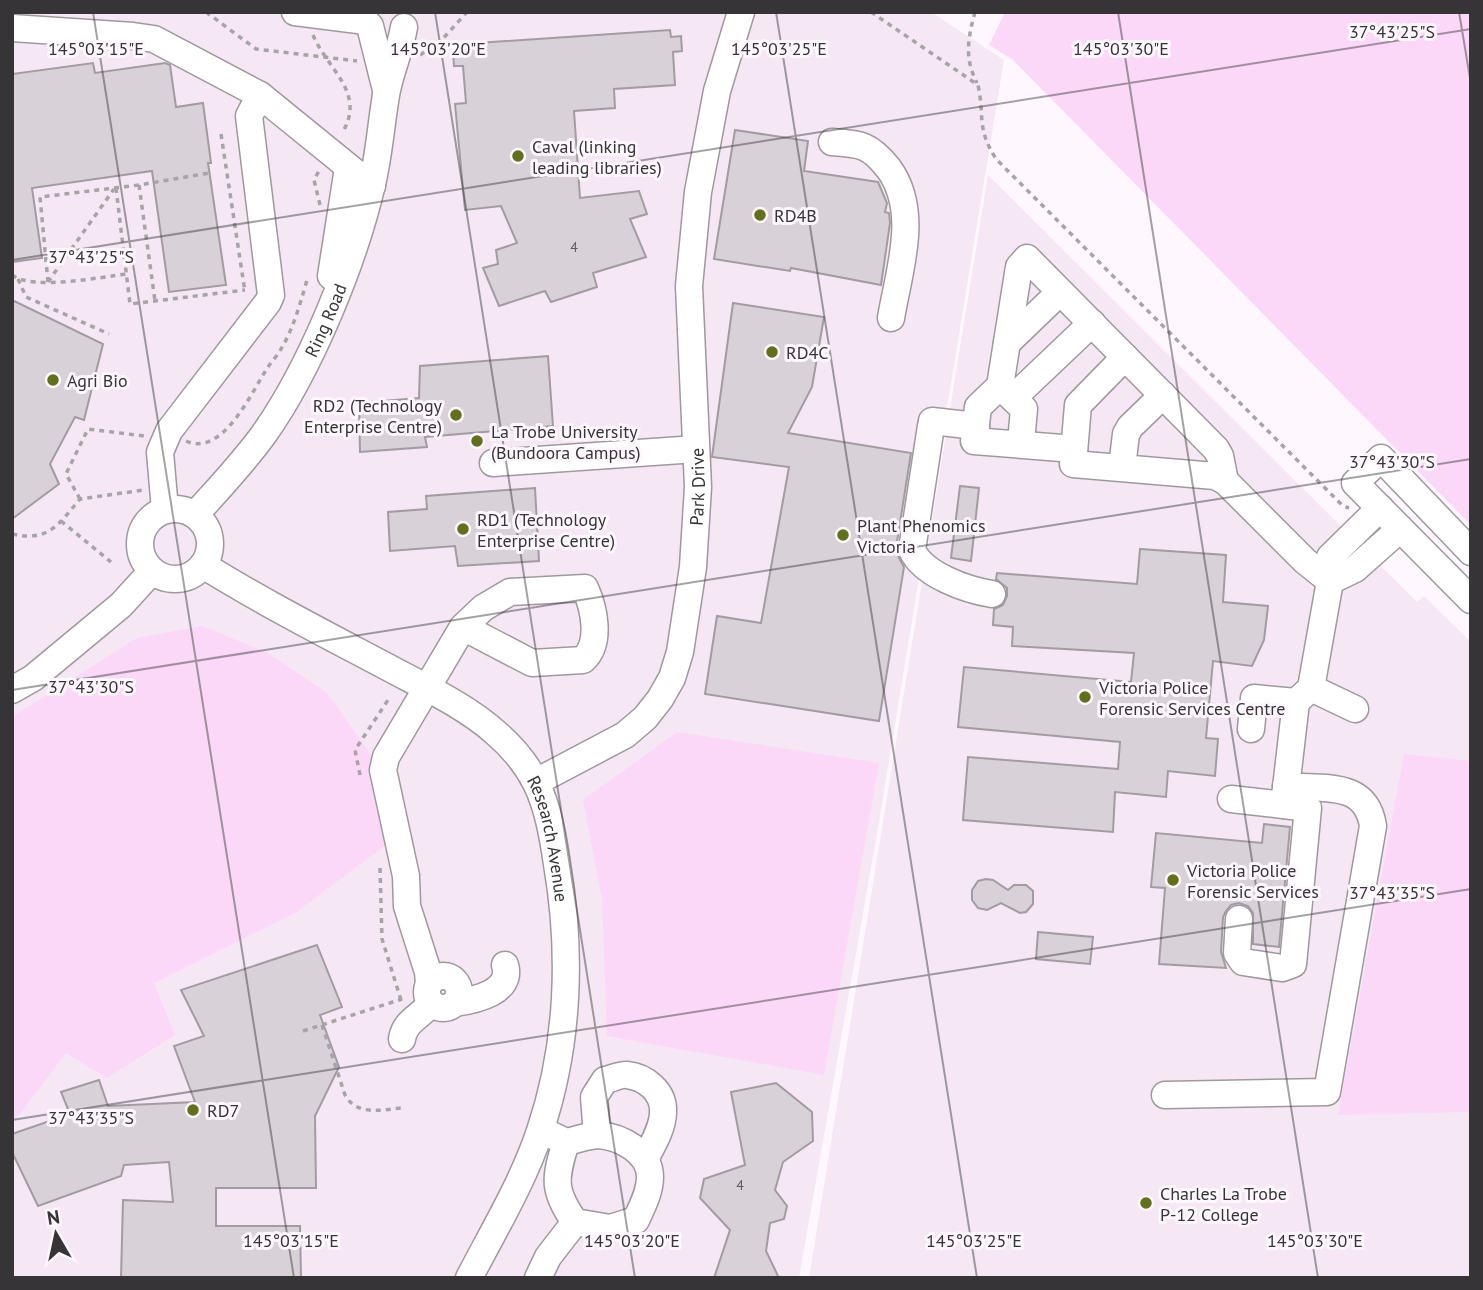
<svg xmlns="http://www.w3.org/2000/svg" width="1483" height="1290" font-family="'PT Sans',sans-serif">
<style>
.built{fill:#f5e8f4}
.green{fill:#fbd8f8}
.building{fill:#d8d2d8;stroke:#a29ca2;stroke-width:2}
.lines{fill:none;stroke-linecap:round;stroke-linejoin:round}
.minor-casing{stroke:#9f999e;stroke-width:29}
.path{stroke:#a8a3a7;stroke-width:3.5;stroke-dasharray:5 5;stroke-linecap:butt}
.minor{stroke:#fff;stroke-width:26}
.ticks{fill:none;stroke:#363436;stroke-width:2;stroke-opacity:0.45}
.poi-dot{fill:#62701c;stroke:#fef7fd;stroke-width:2.5}
.labels{text-anchor:middle;dominant-baseline:central;stroke-width:6;stroke-linejoin:round;paint-order:stroke}
.number-label{font-size:14px;fill:#5e5c5e}
.poi-label{font-size:18px;fill:#363436;stroke:#fef7fd;text-anchor:start}
.street-label{font-size:18px;fill:#363436;stroke:#fef7fd}
.ticks-label{font-size:18px;text-anchor:middle;fill:#363436;stroke:#fef7fd;stroke-width:6;stroke-linejoin:round;paint-order:stroke}
</style>
<rect width="100%" height="100%" fill="#fef7fd"/>
<g class="built">
<polygon points="12,12 931,12 1004,60 879,822 799,1278 12,1278"/>
<polygon points="988,175 1417,602 1424,596 1471,642 1471,1278 809,1278"/>
</g>
<g class="green">
<polygon points="1005,12 1471,12 1471,525 1013,60 989,45"/>
<polygon points="202,626 268,653 327,693 367,749 395,795 387,844 295,913 154,983 175,1035 107,1078 66,1053 20,1114 12,1119 12,717 137,638"/>
<polygon points="677,732 879,763 824,1075 607,1036 602,899 583,800"/>
<polygon points="1404,754 1471,761 1471,1112 1338,1115"/>
</g>
<g class="building">
<polygon points="670,30 671,37 681,36 682,51 673,52 675,85 614,89 615,108 574,111 580,198 639,191 647,214 630,219 646,257 593,273 597,287 551,302 545,291 499,306 483,268 498,264 496,250 517,243 501,206 465,210 455,104 466,103 463,66 454,66 453,51 464,50 463,44"/>
<polygon points="93,63 95,73 165,63 170,65 176,107 203,103 211,163 208,163 226,285 169,292 152,171 32,188 42,258 12,262 12,74"/>
<polygon points="735,130 808,141 804,171 878,182 887,203 885,212 889,213 890,223 881,285 791,268 790,271 714,259"/>
<polygon points="12,300 103,344 84,420 75,417 50,464 59,484 12,519"/>
<polygon points="733,303 824,317 812,387 788,433 911,453 896,548 899,558 904,567 879,721 705,694 717,616 761,623 789,467 712,457"/>
<polygon points="548,356 553,426 425,437 427,447 360,452 359,403 419,398 420,366"/>
<polygon points="960,486 979,488 971,561 951,558"/>
<polygon points="535,488 539,561 458,566 455,546 390,551 388,512 427,509 426,496"/>
<polygon points="1140,549 1226,555 1223,602 1268,606 1264,640 1252,666 1213,661 1206,738 1218,739 1215,776 1168,771 1166,797 1115,792 1113,832 963,820 968,757 1118,769 1120,742 958,727 964,667 1131,682 1134,653 1012,646 1013,627 993,625 994,609 1003,605 1007,596 1007,588 996,579 997,573 1137,584"/>
<polygon points="1264,824 1290,827 1279,947 1253,944 1253,913 1248,906 1239,903 1231,905 1226,911 1223,917 1221,952 1226,968 1159,964 1165,888 1151,887 1156,833 1262,843"/>
<polygon points="986,879 993,880 1008,890 1014,885 1026,885 1033,891 1033,904 1026,912 1020,913 1001,903 987,910 978,908 972,900 972,890 978,881"/>
<polygon points="1038,932 1093,937 1090,964 1036,959"/>
<polygon points="317,945 342,1007 320,1015 339,1067 315,1116 316,1188 216,1188 216,1226 300,1226 301,1278 121,1278 123,1200 173,1202 169,1162 124,1165 121,1176 38,1206 12,1152 12,1134 70,1114 61,1092 99,1080 108,1106 195,1102 174,1046 204,1036 181,990"/>
<polygon points="776,1083 812,1112 813,1141 783,1162 775,1190 787,1206 784,1219 770,1223 766,1251 779,1278 714,1278 730,1230 700,1198 704,1179 745,1165 731,1092"/>
</g>
<g class="lines">
<defs>
<g id="minor">
<polyline points="295,12 366,21"/>
<polyline points="370,26 386,90"/>
<polyline points="12,28 133,36 154,39 260,95 372,186"/>
<path d="M832,142C842,143 854,143 864,147C874,151 882,160 889,169C920,212 899,270 891,318"/>
<polyline points="331,276 348,168"/>
<polyline points="1007,343 1060,292"/>
<polyline points="1125,357 1078,405 1073,464 1215,476 1225,481 1305,561 1330,581"/>
<polyline points="1001,387 1024,409 1022,431"/>
<polyline points="1013,398 1092,323"/>
<polyline points="932,421 976,426"/>
<path d="M931,426L912,550C923,575 967,590 992,594"/>
<polyline points="1074,449 974,441 978,407 1000,386 1019,267 1027,258 1216,449 1220,456 1225,481"/>
<polyline points="493,463 696,449"/>
<polyline points="1122,467 1126,434 1130,427 1163,395"/>
<circle cx="175" cy="544" r="35"/>
<polyline points="165,510 160,452 169,431 268,302 271,295 249,116 260,95"/>
<path id="s1" d="M195,515C219,488 243,463 264,434C310,369 354,262 372,184C379,155 381,125 386,95C390,72 400,51 404,27"/>
<polyline points="1471,552 1381,458 1355,483 1471,600"/>
<path id="s2" d="M203,565C264,603 329,636 393,670C427,688 467,707 496,733C511,746 527,765 536,783C548,807 553,837 557,864C572,952 569,1045 540,1131C523,1182 494,1230 469,1278"/>
<polyline points="1330,581 1355,569 1400,529"/>
<polyline points="1311,688 1355,709"/>
<polyline points="12,690 33,678 121,605 152,571"/>
<polyline points="1251,729 1254,698 1296,702"/>
<path id="s3" d="M536,782L625,735L645,718L660,699L672,678L680,652L693,567L698,487L689,286L698,192L717,91L741,12"/>
<polyline points="1231,799 1284,805"/>
<polyline points="1239,919 1237,953 1243,962 1282,968 1293,964 1308,808 1284,805 1296,702 1311,688 1330,581 1330,557 1380,508"/>
<circle cx="443" cy="992" r="16"/>
<path d="M429,983L428,972L407,906L406,876L383,770L386,757L463,627L483,608L510,592L585,588C594,608 602,643 583,660L532,663L463,627"/>
<path d="M455,1003C476,1000 513,992 505,965"/>
<path d="M402,1039C405,1020 421,1017 431,1003"/>
<path d="M1165,1095L1327,1092L1373,826C1366,779 1321,790 1286,786"/>
<path d="M541,1130L566,1142C576,1140 589,1135 599,1135C621,1137 650,1152 650,1177C650,1192 642,1207 636,1220L610,1228L575,1222C552,1190 555,1178 566,1142"/>
<path d="M597,1135L594,1097L605,1080C611,1079 621,1074 627,1075C646,1077 664,1092 663,1112C663,1128 652,1146 645,1159"/>
<polyline points="538,1278 548,1257 575,1222"/>
</g>
</defs>
<use href="#minor" class="minor-casing"/>
<g class="path">
<polyline points="206,12 256,49 357,61"/>
<path d="M871,12L978,85C985,118 976,127 996,159L1343,506L1349,508"/>
<path d="M975,12C968,38 964,58 977,83"/>
<path d="M313,35C327,69 367,93 342,133"/>
<polyline points="420,55 439,43 467,12"/>
<polyline points="221,134 245,292"/>
<polyline points="139,185 155,301"/>
<polyline points="116,188 130,304 245,290"/>
<polyline points="320,205 314,180 320,169"/>
<path d="M12,275C34,291 99,277 127,274"/>
<polyline points="18,279 26,297 109,334"/>
<polyline points="48,282 40,197 139,185 209,173"/>
<polyline points="48,282 114,189"/>
<path d="M186,441C223,458 252,391 268,367C272,361 278,355 281,349C294,328 301,300 308,277"/>
<polyline points="80,499 66,474 88,429 144,436"/>
<polyline points="61,521 111,562"/>
<path d="M12,534C49,542 58,525 80,499L144,490"/>
<polyline points="360,775 355,750 388,700"/>
<polyline points="380,868 382,939 401,1000"/>
<path d="M322,1025L345,1095C357,1116 380,1110 401,1108"/>
<polyline points="303,1031 402,999"/>
</g>
<use href="#minor" class="minor"/>
</g>
<path class="ticks" d="M93,12L294,1278M435,12L635,1278M776,12L977,1278M1118,12L1318,1278M1459,12L1471,84M12,260L1471,29M12,690L1471,459M12,1120L1471,889"/>
<g class="poi-dot">
<circle cx="518" cy="156" r="7"/>
<circle cx="760" cy="215" r="7"/>
<circle cx="772" cy="352" r="7"/>
<circle cx="53" cy="380" r="7"/>
<circle cx="456" cy="415" r="7"/>
<circle cx="477" cy="441" r="7"/>
<circle cx="463" cy="529" r="7"/>
<circle cx="843" cy="535" r="7"/>
<circle cx="1085" cy="697" r="7"/>
<circle cx="1173" cy="880" r="7"/>
<circle cx="193" cy="1110" r="7"/>
<circle cx="1146" cy="1203" r="7"/>
</g>
<g class="labels">
<g class="number-label">
<text x="574" y="247">4</text>
<text x="740" y="1185">4</text>
</g>
<g class="poi-label">
<text x="532" y="146">Caval (linking<tspan x="532" dy="21">leading libraries)</tspan></text>
<text x="774" y="215">RD4B</text>
<text x="786" y="352">RD4C</text>
<text x="67" y="380">Agri Bio</text>
<text x="442" y="405" text-anchor="end">RD2 (Technology<tspan x="442" dy="21">Enterprise Centre)</tspan></text>
<text x="491" y="431">La Trobe University<tspan x="491" dy="21">(Bundoora Campus)</tspan></text>
<text x="477" y="519">RD1 (Technology<tspan x="477" dy="21">Enterprise Centre)</tspan></text>
<text x="857" y="525">Plant Phenomics<tspan x="857" dy="21">Victoria</tspan></text>
<text x="1099" y="687">Victoria Police<tspan x="1099" dy="21">Forensic Services Centre</tspan></text>
<text x="1187" y="870">Victoria Police<tspan x="1187" dy="21">Forensic Services</tspan></text>
<text x="207" y="1110">RD7</text>
<text x="1160" y="1193">Charles La Trobe<tspan x="1160" dy="21">P-12 College</tspan></text>
</g>
<g class="street-label">
<text stroke="none"><textPath href="#s1" startOffset="236">Ring Road</textPath></text>
<text stroke="none"><textPath href="#s3" startOffset="369">Park Drive</textPath></text>
<text stroke="none"><textPath href="#s2" startOffset="460">Research Avenue</textPath></text>
</g>
</g>
<g class="ticks-label">
<text x="1392" y="38">37°43'25"S</text>
<text x="96" y="55">145°03'15"E</text>
<text x="438" y="55">145°03'20"E</text>
<text x="779" y="55">145°03'25"E</text>
<text x="1121" y="55">145°03'30"E</text>
<text x="91" y="263">37°43'25"S</text>
<text x="1392" y="468">37°43'30"S</text>
<text x="91" y="693">37°43'30"S</text>
<text x="1392" y="899">37°43'35"S</text>
<text x="91" y="1124">37°43'35"S</text>
<text x="291" y="1247">145°03'15"E</text>
<text x="632" y="1247">145°03'20"E</text>
<text x="974" y="1247">145°03'25"E</text>
<text x="1315" y="1247">145°03'30"E</text>
</g>
<rect width="1483" height="1290" fill="none" stroke="#363436" stroke-width="28"/>
<g transform="translate(56 1234) rotate(351)" stroke="#fef7fd" stroke-width="5" paint-order="stroke">
<path d="M0-5L12 26L0 18L-12 26Z" fill="#363436"/>
<text y="-10" font-size="19" font-weight="bold" text-anchor="middle" fill="#363436">N</text>
</g>
</svg>
